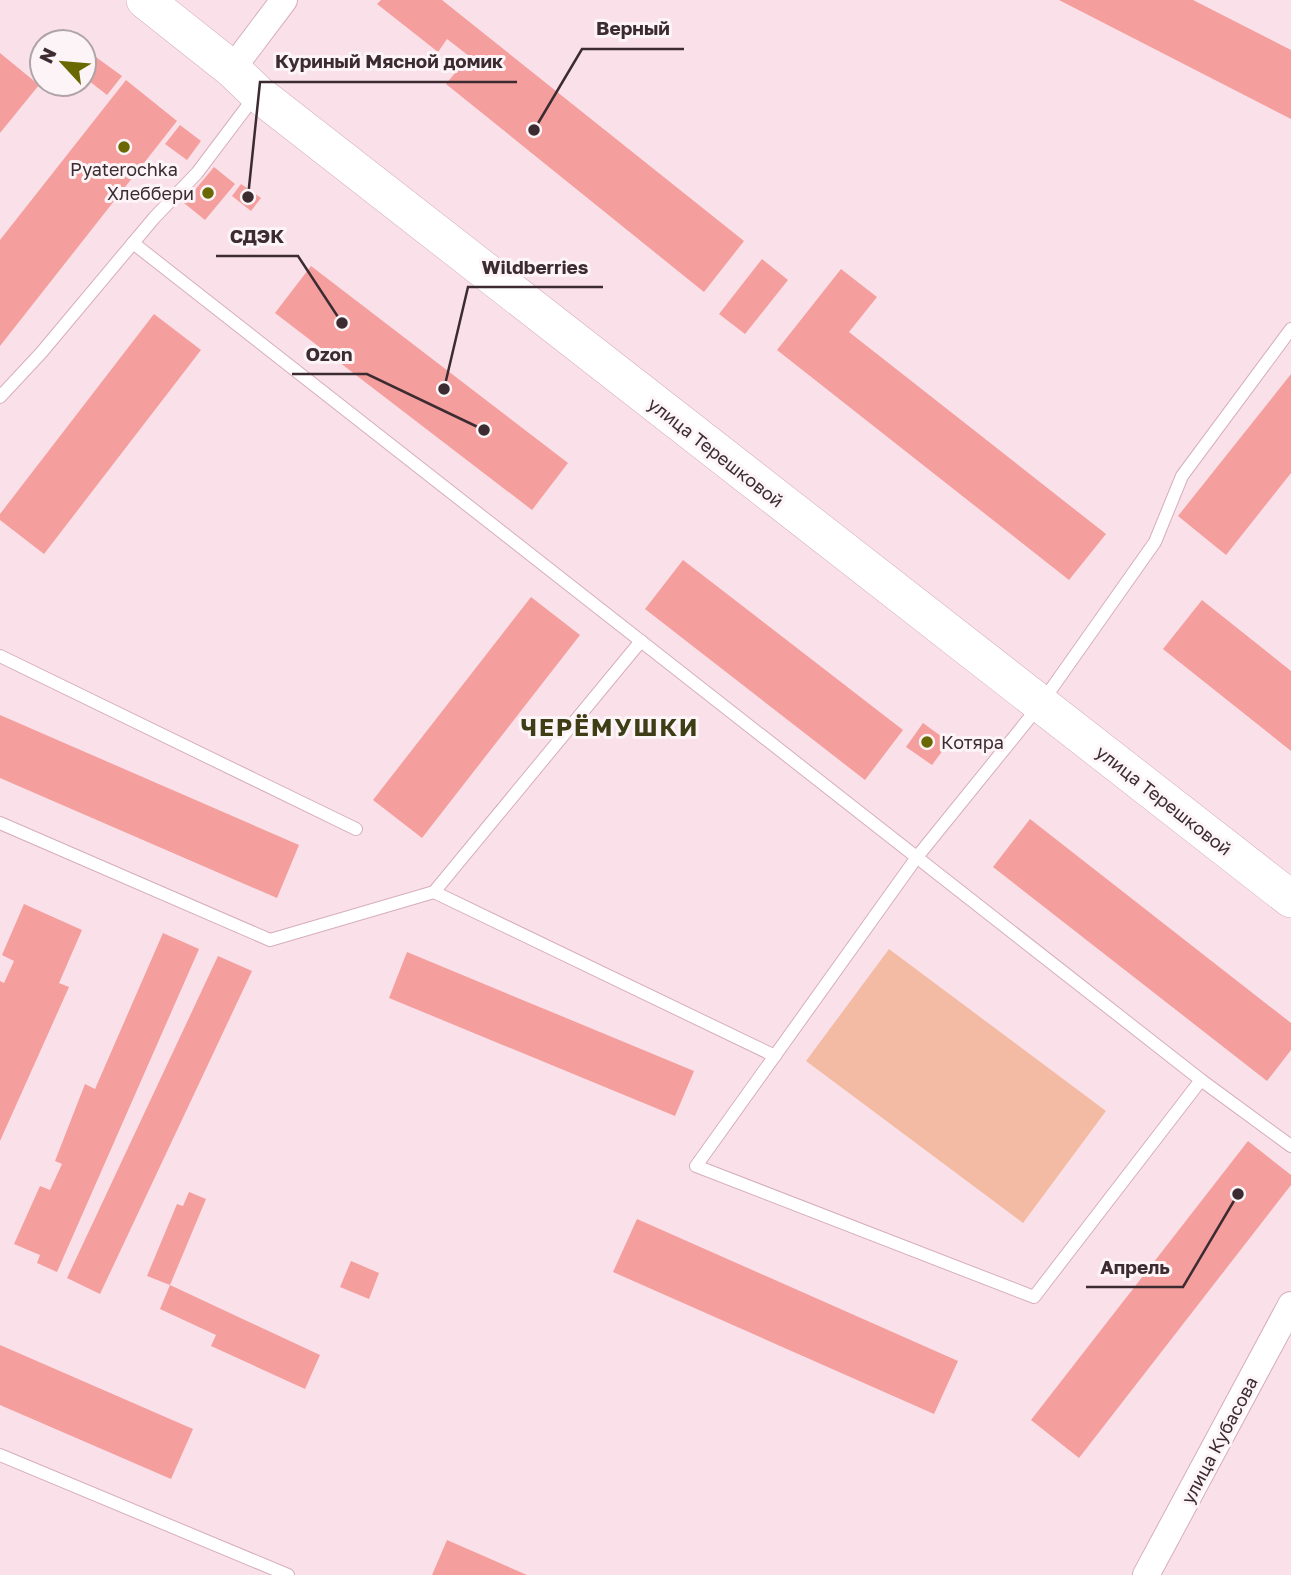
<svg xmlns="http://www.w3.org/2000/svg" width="1291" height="1575" font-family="'Golos Text',sans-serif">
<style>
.green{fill:#f4bba4}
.building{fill:#f49e9d}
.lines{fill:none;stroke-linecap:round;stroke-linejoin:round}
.lane-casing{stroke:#d6aeba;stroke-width:14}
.street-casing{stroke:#d6aeba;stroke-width:28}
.secondary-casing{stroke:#d6aeba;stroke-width:38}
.lane{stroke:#fff;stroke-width:12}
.street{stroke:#fff;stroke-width:26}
.secondary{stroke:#fff;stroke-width:37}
.poi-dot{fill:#696803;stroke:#fcf4f6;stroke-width:2.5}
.labels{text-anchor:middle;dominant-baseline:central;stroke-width:6;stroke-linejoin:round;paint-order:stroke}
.poi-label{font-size:18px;fill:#3c2c31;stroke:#fcf4f6}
.street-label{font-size:18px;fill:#3c2c31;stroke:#fcf4f6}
.district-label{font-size:24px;font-weight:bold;letter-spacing:2px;fill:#3e3e16;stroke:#fcf4f6}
.leader{fill:none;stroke:#3c2c31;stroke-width:2.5}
.callout-dot{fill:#3c2c31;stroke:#fcf4f6;stroke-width:2.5}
.callout-label{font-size:19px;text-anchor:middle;font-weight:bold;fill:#3c2c31;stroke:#fcf4f6;stroke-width:6;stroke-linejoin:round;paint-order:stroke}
</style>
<rect width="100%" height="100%" fill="#fae1e9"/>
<polygon class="green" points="889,949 1106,1111 1023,1223 806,1061"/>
<g class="building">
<polygon points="381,0 442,0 744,241 704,292 446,84 469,56 447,39 438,52 377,4"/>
<polygon points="1059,0 1193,0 1291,50 1291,119"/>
<polygon points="0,53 39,85 0,133"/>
<polygon points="93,55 122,76 107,95 84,77 84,67"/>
<polygon points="126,80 177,121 0,346 0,240"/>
<polygon points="180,125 201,141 187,160 165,144"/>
<polygon points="214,167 235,184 205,220 184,203"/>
<polygon points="241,184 261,198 251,211 232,196"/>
<polygon points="762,259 788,280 745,334 719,314"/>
<polygon points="311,266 568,463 532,510 275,313"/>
<polygon points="841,269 877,297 849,332 1106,534 1069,580 777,350"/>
<polygon points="154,314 201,350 44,554 0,520 0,514"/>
<polygon points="1291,374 1291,473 1226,555 1178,516"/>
<polygon points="683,560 903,730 865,780 645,609"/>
<polygon points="531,597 580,635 422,838 373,800"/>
<polygon points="1202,600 1291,671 1291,751 1163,649"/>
<polygon points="0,715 299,845 277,898 0,778"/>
<polygon points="923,723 949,742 932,765 906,747"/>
<polygon points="1030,819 1291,1023 1291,1050 1267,1081 993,867"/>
<polygon points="24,904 82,930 59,983 69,987 0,1141 0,981 4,983 14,961 2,955"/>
<polygon points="163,933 199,949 57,1272 37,1263 40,1255 14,1244 40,1186 50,1190 62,1164 55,1161 85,1084 95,1089"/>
<polygon points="407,952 694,1071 675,1116 389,998"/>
<polygon points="218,956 252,971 100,1294 67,1278"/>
<polygon points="1248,1141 1291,1175 1291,1185 1079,1458 1031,1420"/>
<polygon points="189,1192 206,1199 170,1285 147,1276 177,1204 183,1206"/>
<polygon points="637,1219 958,1361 934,1414 613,1272"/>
<polygon points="351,1261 379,1273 369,1299 340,1287"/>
<polygon points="170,1285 320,1355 305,1389 211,1346 216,1335 160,1309"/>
<polygon points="0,1345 193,1429 171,1479 0,1405"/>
<polygon points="447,1540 527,1575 432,1575"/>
</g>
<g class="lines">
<defs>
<g id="lane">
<polyline points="133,243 1201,1080 1291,1146"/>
<polyline points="0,397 41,353 154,218 197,173 255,96"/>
<polyline points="0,656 356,829"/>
<polyline points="0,823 270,940 434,892 641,641"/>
<polyline points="434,892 775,1056"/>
<polyline points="1201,1080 1034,1297 696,1166 917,857 1040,705 1155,542 1182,476 1291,329"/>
<polyline points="0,1455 288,1575"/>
</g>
<g id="street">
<polyline points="232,69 284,0"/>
<polyline points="1146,1575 1291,1305"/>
</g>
<polyline id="secondary" points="145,0 232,69 257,93 1291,899"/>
</defs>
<use href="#lane" class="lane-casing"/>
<use href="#street" class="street-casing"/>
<use href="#secondary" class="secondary-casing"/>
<use href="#lane" class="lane"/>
<use href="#street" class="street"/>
<use href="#secondary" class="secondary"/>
</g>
<g class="poi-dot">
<circle cx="124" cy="147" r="7"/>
<circle cx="208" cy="193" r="7"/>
<circle cx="927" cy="742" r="7"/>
</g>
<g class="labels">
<g class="poi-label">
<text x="124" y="169">Pyaterochka</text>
<text x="194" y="193" text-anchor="end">Хлеббери</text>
<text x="941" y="742" text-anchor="start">Котяра</text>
</g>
<g class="street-label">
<text transform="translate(716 452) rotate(38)">улица Терешковой</text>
<text transform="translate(1164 800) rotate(38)">улица Терешковой</text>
<text transform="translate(1219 1440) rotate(-62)">улица Кубасова</text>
</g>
<g class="district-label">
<text x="610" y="726">ЧЕРЁМУШКИ</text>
</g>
</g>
<path class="leader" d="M534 130L582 49H684M248 197L260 82H517M342 323L298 256H216M444 389L468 287H603M484 430L367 374H292M1238 1194L1183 1287H1086"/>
<g class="callout-dot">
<circle cx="534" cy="130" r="7"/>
<circle cx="248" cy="197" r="7"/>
<circle cx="342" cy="323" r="7"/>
<circle cx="444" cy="389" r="7"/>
<circle cx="484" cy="430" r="7"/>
<circle cx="1238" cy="1194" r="7"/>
</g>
<g class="callout-label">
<text x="633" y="35">Верный</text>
<text x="389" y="68">Куриный Мясной домик</text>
<text x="257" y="243">СДЭК</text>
<text x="535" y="274">Wildberries</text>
<text x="329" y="361">Ozon</text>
<text x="1135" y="1274">Апрель</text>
</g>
<g transform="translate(63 63) rotate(296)"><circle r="33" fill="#fcf4f6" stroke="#afa4a7" stroke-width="2"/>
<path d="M0-5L12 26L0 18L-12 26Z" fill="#696803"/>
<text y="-10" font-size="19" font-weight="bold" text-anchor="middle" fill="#3c2c31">N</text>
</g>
</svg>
